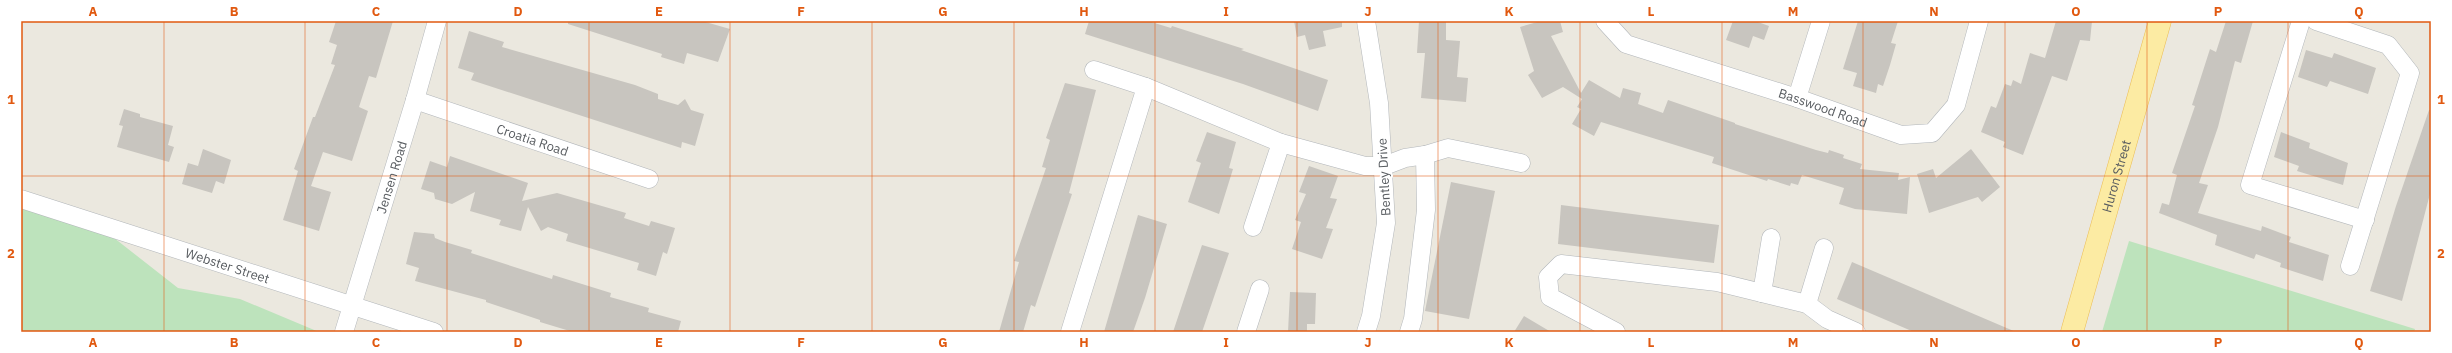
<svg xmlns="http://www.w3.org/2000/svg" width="2452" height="353" font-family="'IBM Plex Sans',sans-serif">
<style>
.green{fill:#bde3bc}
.building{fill:#c8c5bf}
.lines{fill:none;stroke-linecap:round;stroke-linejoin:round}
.minor-casing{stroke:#b2b6ba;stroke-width:19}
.major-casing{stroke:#ecbe57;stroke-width:23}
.minor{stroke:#fff;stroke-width:18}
.major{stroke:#fceba3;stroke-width:22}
.grid{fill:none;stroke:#e15910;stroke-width:1;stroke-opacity:0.55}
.labels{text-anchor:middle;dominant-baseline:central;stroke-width:4;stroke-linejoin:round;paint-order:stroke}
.street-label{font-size:13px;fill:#585c60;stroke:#fff}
.neatline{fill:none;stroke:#e15910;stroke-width:1.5}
.grid-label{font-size:13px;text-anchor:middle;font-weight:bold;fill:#e15910}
</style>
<rect width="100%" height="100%" fill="#ebe8df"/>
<g class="green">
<polygon points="21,198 86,216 178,288 240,299 319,332 21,332"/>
<polygon points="2129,241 2415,329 2414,332 2102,332"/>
</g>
<g class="building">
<polygon points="336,21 393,21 376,78 369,76 359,107 368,111 352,161 323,152 311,186 331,192 319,231 283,220 298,171 294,169 313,117 315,117 335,65 331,64 337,45 329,42"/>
<polygon points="568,21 702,21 730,29 718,62 687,53 684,64 661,57 662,54 568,24"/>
<polygon points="1089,21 1148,21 1171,28 1172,26 1244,49 1241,50 1328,80 1318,111 1243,84 1085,34"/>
<polygon points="1294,21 1342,21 1342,27 1323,31 1326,46 1309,50 1305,35 1297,37"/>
<polygon points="1419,21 1446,21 1446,40 1460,41 1457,77 1468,78 1466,102 1421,98 1425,53 1417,53"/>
<polygon points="1541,21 1560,21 1563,32 1551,36 1581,93 1589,80 1620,98 1623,88 1641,93 1638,104 1663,113 1668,100 1735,123 1735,124 1816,150 1828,153 1829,150 1844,155 1843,158 1862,164 1860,169 1899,173 1898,180 1910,177 1907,214 1855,209 1839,204 1844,188 1802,175 1798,185 1791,183 1790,186 1768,179 1767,181 1712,163 1714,157 1601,122 1594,136 1572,124 1581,109 1577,107 1582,99 1563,87 1542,98 1528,75 1534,71 1520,27"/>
<polygon points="1733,21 1755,21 1769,26 1764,40 1753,36 1749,48 1726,40"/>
<polygon points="1858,21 1898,21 1891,43 1896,44 1890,65 1883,86 1878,84 1876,93 1853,86 1857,73 1843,69"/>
<polygon points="2056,21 2092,21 2090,41 2080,40 2067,81 2052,76 2023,155 2003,147 2005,142 1981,132 1991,106 1996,108 2005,84 2011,86 2013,80 2021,84 2030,53 2045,58"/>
<polygon points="2226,21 2253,21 2241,63 2235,61 2218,127 2199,183 2208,185 2198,213 2261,231 2262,226 2291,237 2289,242 2329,255 2323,281 2280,267 2281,263 2256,254 2254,259 2215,245 2217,235 2159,213 2162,203 2169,205 2177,175 2172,173 2195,106 2192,105 2210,49 2216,52"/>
<polygon points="469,31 504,42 502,47 635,85 658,94 658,99 678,105 685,99 691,110 704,114 695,146 682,142 681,148 471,80 474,73 458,68"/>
<polygon points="2306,50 2332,58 2334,53 2376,68 2368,94 2330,81 2327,87 2298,77"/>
<polygon points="1065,83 1096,90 1069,193 1072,194 1035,307 1031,305 1023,332 999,332 1019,262 1014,261 1046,168 1042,167 1050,140 1046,138"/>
<polygon points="124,109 140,114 140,117 173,126 168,145 174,147 169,162 117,147 123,126 119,125"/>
<polygon points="2429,110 2431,110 2431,190 2402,301 2370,291 2396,206"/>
<polygon points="1207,132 1236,142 1229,168 1233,169 1219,214 1188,202 1201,163 1196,161"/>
<polygon points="2281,132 2310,143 2309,148 2348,163 2343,185 2297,171 2299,166 2274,157"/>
<polygon points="203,149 231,160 224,184 216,181 212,193 182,184 188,163 198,166"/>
<polygon points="1971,149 2000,187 1982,202 1978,197 1929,213 1917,174 1933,169 1936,178"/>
<polygon points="450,156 528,183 522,201 557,193 626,213 624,218 649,226 651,221 675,228 667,254 663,252 656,276 637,270 639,263 566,241 568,234 548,227 541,231 528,207 521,231 499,225 501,220 470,211 475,192 452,204 435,199 434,193 421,189 430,161 447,167"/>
<polygon points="1309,166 1338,176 1330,198 1337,199 1326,228 1333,229 1322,259 1292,249 1301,222 1295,220 1306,194 1299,192"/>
<polygon points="1451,182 1495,191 1469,319 1425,311"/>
<polygon points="1561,205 1719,225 1714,263 1558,244"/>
<polygon points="1138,215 1167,224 1145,298 1133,332 1104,332"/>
<polygon points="414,232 434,234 435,238 445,242 472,250 471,253 552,279 553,275 611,293 610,297 649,308 648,312 681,321 678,332 573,332 540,322 540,320 486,302 486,300 415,281 419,268 406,264"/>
<polygon points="1202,245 1229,253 1202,332 1173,332"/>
<polygon points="1852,262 2016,332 1914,332 1837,299"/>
<polygon points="1290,292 1316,293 1315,324 1307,324 1307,332 1288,332"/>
<polygon points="1524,316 1551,332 1514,332"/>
</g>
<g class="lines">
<defs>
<g id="minor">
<path id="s1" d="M1605,21L1626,44L1797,98L1901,135L1932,133L1956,105L1979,21"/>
<polyline points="2301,21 2250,185 2365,220"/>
<polyline points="2316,21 2388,45 2410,73 2350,266"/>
<polyline points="1094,70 1146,87 1281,143 1365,166 1384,166 1405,158 1425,155 1448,148 1521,163"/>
<polyline points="1797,98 1821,21"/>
<path id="s2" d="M415,100L649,179"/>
<path id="s3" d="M21,199L434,332"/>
<polyline points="1253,227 1281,143"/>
<polyline points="1762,293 1771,238"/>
<polyline points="1807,304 1824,248"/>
<path id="s4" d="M344,332L415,100L437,21"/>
<polyline points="1070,332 1146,87"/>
<polyline points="1246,332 1260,289"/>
<polyline points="1366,332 1371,316 1386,223 1379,103 1366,21"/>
<polyline points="1409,332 1413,319 1426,210 1425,155"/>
<polyline points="1616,332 1550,297 1548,277 1561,264 1717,282 1807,304 1827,319 1856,332"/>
</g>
<g id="major">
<path id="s5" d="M2072,332L2160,21"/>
</g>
</defs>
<use href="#minor" class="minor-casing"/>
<use href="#major" class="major-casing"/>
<use href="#minor" class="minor"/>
<use href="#major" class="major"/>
</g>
<path class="grid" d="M164,21V332M305,21V332M447,21V332M589,21V332M730,21V332M872,21V332M1014,21V332M1155,21V332M1297,21V332M1438,21V332M1580,21V332M1722,21V332M1863,21V332M2005,21V332M2147,21V332M2288,21V332M21,176H2431"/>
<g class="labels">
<g class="street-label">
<text stroke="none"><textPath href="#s1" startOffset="238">Basswood Road</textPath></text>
<text stroke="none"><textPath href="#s2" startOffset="124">Croatia Road</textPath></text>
<text stroke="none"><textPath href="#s5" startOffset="162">Huron Street</textPath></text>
<text stroke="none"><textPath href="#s4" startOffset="162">Jensen Road</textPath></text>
<text transform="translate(1384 177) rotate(-93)">Bentley Drive</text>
<text stroke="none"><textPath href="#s3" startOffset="217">Webster Street</textPath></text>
</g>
</g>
<rect width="2452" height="353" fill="none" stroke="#ffffff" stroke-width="44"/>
<rect x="22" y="22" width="2408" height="309" class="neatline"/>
<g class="grid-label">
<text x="93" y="16">A</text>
<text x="234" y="16">B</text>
<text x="376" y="16">C</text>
<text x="518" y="16">D</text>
<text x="659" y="16">E</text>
<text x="801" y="16">F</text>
<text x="943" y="16">G</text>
<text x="1084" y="16">H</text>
<text x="1226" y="16">I</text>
<text x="1368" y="16">J</text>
<text x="1509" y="16">K</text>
<text x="1651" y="16">L</text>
<text x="1793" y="16">M</text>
<text x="1934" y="16">N</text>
<text x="2076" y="16">O</text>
<text x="2218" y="16">P</text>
<text x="2359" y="16">Q</text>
<text x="11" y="104">1</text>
<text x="2441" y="104">1</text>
<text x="11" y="258">2</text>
<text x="2441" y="258">2</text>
<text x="93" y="347">A</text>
<text x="234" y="347">B</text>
<text x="376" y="347">C</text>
<text x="518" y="347">D</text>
<text x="659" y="347">E</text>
<text x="801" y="347">F</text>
<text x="943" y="347">G</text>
<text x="1084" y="347">H</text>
<text x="1226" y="347">I</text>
<text x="1368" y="347">J</text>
<text x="1509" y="347">K</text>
<text x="1651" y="347">L</text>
<text x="1793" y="347">M</text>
<text x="1934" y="347">N</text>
<text x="2076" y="347">O</text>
<text x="2218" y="347">P</text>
<text x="2359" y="347">Q</text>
</g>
</svg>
